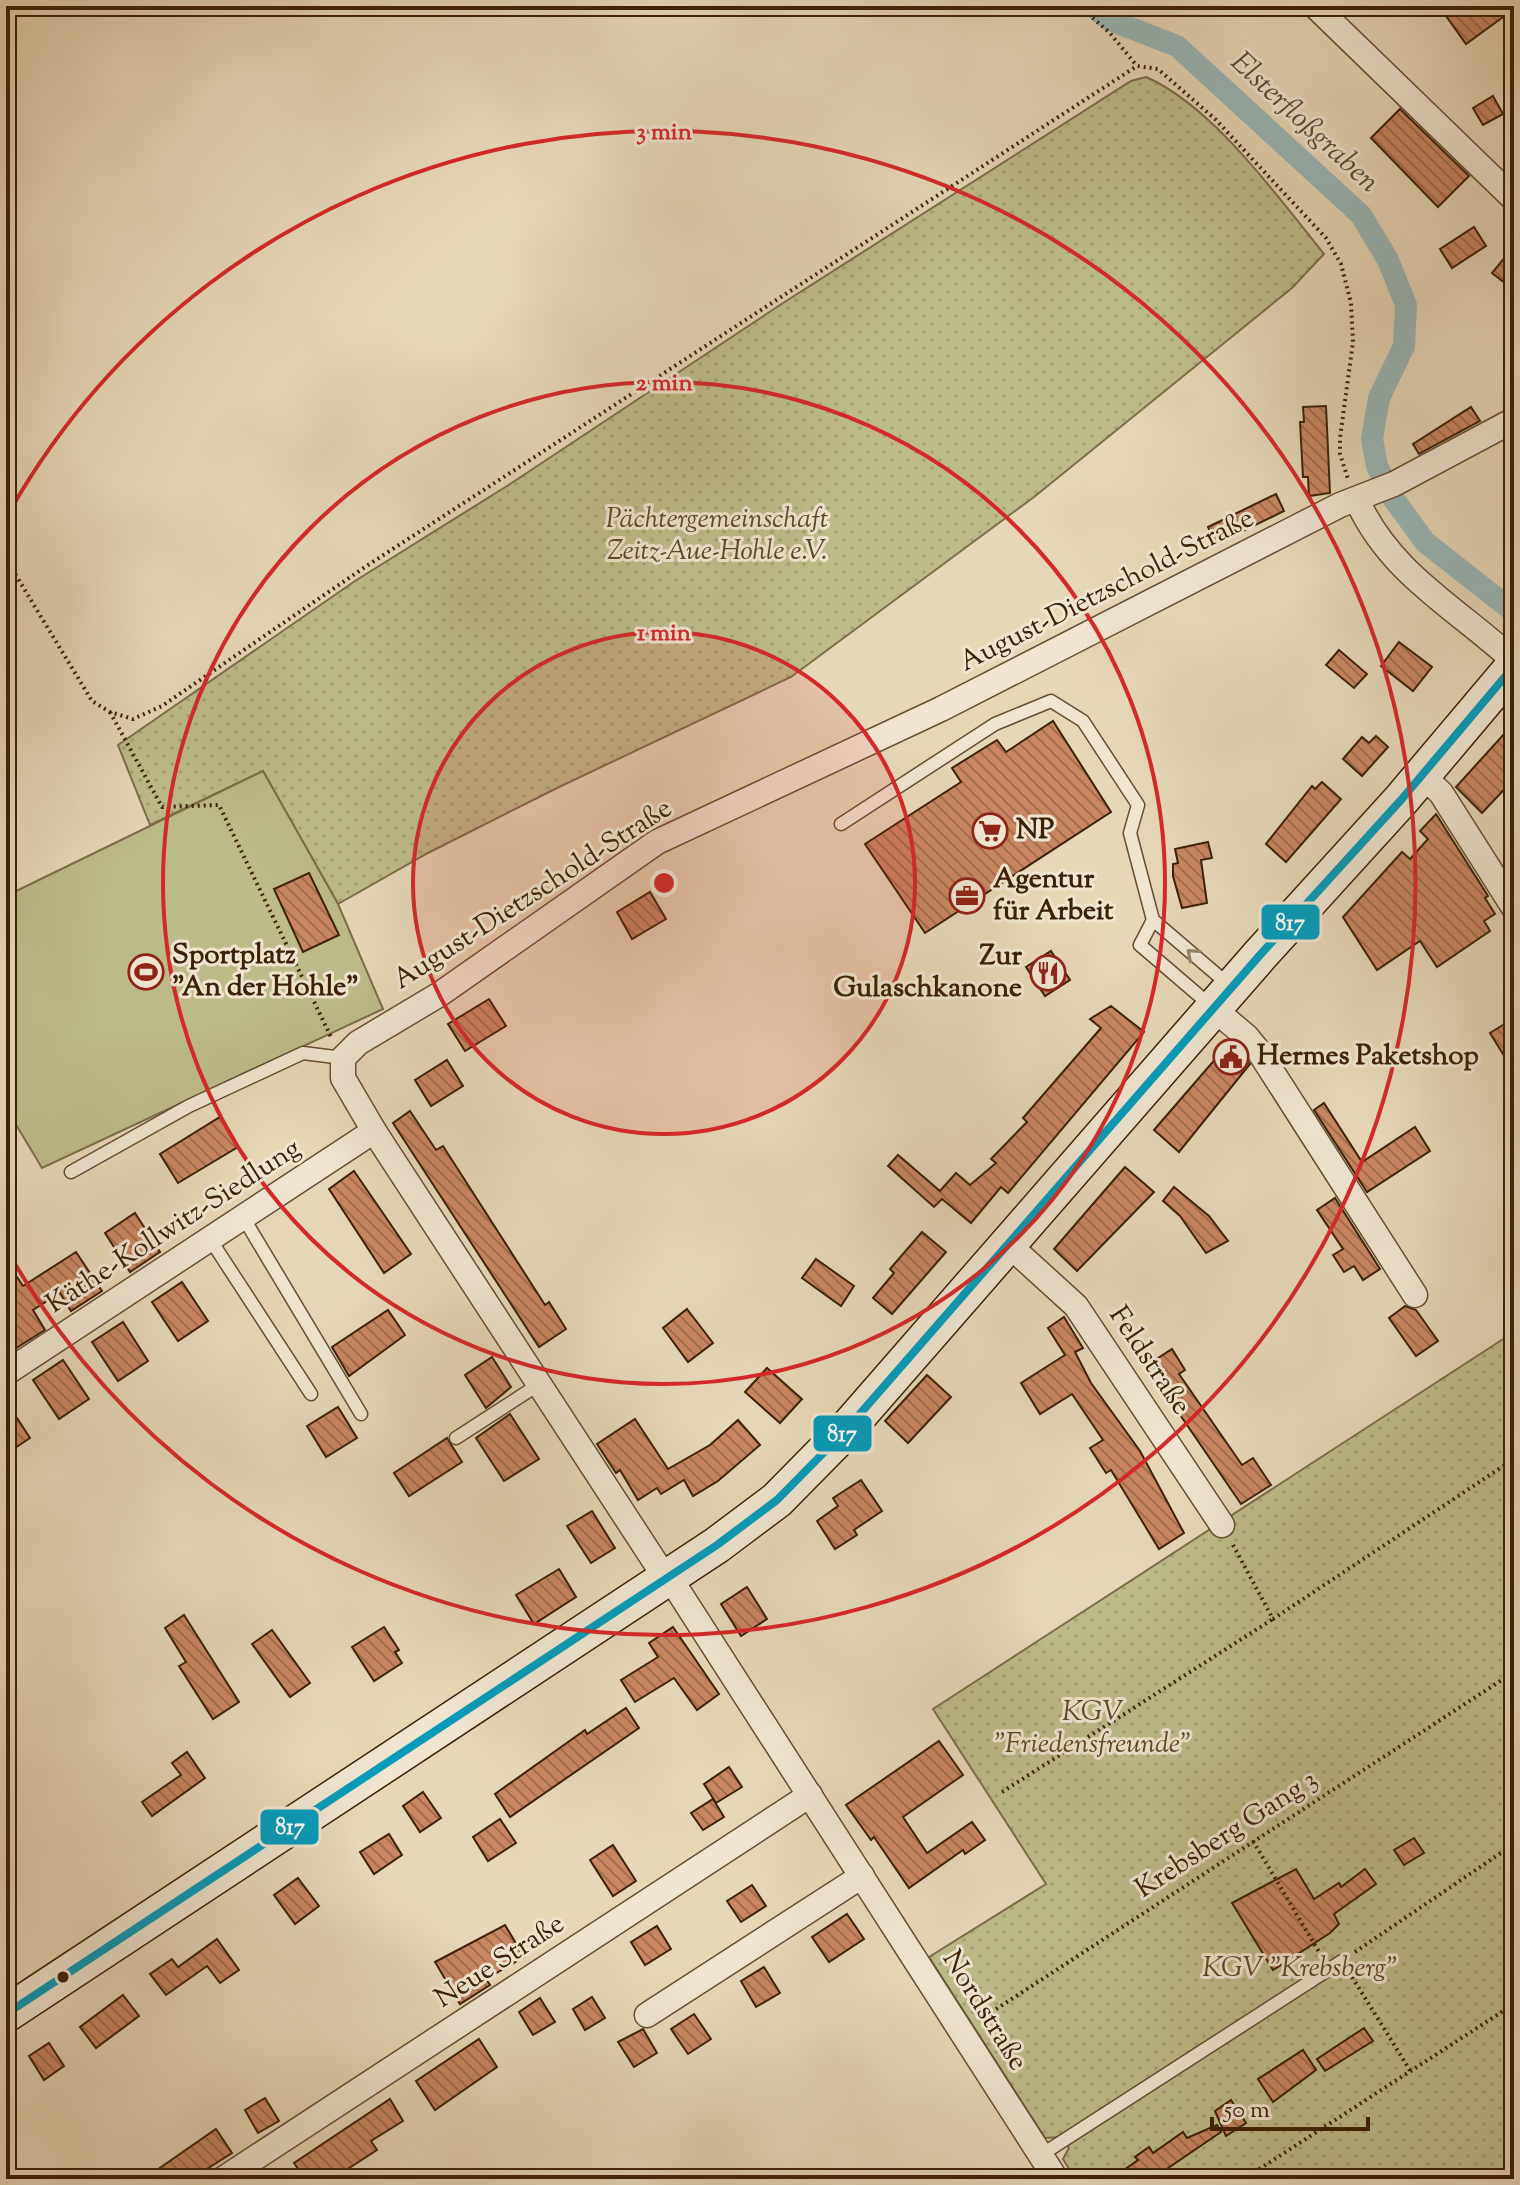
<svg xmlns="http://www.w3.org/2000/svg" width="1520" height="2185" font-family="'Sorts Mill Goudy',serif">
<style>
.grass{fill:url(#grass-dots);stroke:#7c6e48;stroke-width:2}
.pitch{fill:#bdbc89;stroke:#7c6e48;stroke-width:2}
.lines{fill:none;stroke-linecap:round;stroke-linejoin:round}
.canal{stroke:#9ab7b8;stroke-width:22}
.building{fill:url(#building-back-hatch);stroke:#3b2106;stroke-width:2}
.lane-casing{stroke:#664e32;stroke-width:15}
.street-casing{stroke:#664e32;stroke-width:27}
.secondary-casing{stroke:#3b2106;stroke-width:39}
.path{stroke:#3b2106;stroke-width:4;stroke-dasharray:2 4;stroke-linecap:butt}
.lane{stroke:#efe5d0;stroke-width:12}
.street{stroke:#efe5d0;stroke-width:24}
.secondary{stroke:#efe5d0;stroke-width:36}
.bus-1-casing{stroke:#efe5d0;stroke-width:14}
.bus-1{stroke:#069bba;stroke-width:8}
.oneway{stroke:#95836b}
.ring{fill:none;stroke:#d62828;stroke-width:4}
.bus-dot{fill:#3b2106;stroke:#efe5d0;stroke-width:3}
.labels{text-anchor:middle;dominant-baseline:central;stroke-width:6;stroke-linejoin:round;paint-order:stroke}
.park-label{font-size:28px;font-style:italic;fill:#5c4827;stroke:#efe5d0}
.street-label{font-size:28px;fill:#3b2106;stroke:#efe5d0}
.poi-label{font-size:28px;font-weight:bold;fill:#3b2106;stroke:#efe5d0;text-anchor:start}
.water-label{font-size:30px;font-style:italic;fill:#584e3b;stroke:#efe5d0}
.centre{fill:#d62828;stroke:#efe5d0;stroke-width:4}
.ring-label{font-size:24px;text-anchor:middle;font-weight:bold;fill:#d62828;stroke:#efe5d0;stroke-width:6;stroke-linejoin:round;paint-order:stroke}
.line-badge{stroke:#efe5d0;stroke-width:3}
.badge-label{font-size:22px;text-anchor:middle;font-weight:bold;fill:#fff}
</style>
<defs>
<pattern id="grass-dots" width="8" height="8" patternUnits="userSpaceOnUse" patternTransform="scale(2)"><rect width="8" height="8" fill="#bdbc89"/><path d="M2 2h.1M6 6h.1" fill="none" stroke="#a3a175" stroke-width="1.8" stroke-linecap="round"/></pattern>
<pattern id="building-back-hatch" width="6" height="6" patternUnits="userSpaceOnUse" patternTransform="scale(2)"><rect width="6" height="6" fill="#c98660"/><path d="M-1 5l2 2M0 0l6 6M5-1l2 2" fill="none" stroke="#a46d4d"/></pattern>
</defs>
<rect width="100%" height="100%" fill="#e6d7b6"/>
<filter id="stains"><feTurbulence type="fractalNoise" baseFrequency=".0025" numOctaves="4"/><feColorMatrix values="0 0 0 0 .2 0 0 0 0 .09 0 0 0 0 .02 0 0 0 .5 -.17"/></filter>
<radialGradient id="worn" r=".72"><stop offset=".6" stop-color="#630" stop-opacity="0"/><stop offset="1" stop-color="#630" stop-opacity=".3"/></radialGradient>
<g class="grass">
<path d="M1146,77C1213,106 1278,197 1324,254L1292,288L1034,497L791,677L557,788L428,853L338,904L263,771L150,825L118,745L355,581L507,486L783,303L1131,81Z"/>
<polygon points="1514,1332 1514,2179 1075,2179 1063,2159 1069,2148 1063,2137 1045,2138 929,1957 1046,1884 933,1709"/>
</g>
<polygon class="pitch" points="263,771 338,904 383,1009 42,1168 6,1108 6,896"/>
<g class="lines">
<polyline class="canal" points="1092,6 1110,20 1177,46 1361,215 1388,260 1406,305 1404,346 1379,398 1372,439 1377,466 1393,498 1425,542 1514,612"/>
</g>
<g class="building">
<polygon points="1439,6 1514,6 1514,9 1466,44"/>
<polygon points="1493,96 1503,114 1483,125 1473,108"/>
<polygon points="1400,109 1469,176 1438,207 1371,138"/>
<polygon points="1474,227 1486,246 1452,268 1440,249"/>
<polygon points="1514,246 1514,290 1492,273"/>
<polygon points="1326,406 1330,493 1309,496 1308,477 1303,477 1300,422 1304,422 1303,407"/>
<polygon points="1471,407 1480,421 1419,454 1413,444"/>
<polygon points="1276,494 1284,511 1216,544 1208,527"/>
<polygon points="1399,642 1432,667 1413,691 1381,666"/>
<polygon points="1339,650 1367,674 1354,688 1326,665"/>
<polygon points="1053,721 1111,812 925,933 865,844 961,782 952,768 997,740 1006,752"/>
<polygon points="1514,723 1514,779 1482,813 1456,787"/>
<polygon points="1376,736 1388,747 1362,776 1343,759 1362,737 1369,743"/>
<polygon points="1322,782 1341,799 1286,862 1266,844 1312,786 1315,789"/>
<polygon points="1436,814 1488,896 1485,898 1495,914 1484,921 1490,931 1437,967 1420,941 1377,970 1343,917 1402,852 1410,859 1428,839 1420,831"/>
<polygon points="1208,842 1212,858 1201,860 1207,903 1182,908 1173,876 1173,864 1178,863 1175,849"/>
<polygon points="309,873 339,935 303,952 274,889"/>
<polygon points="650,892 666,919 632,939 617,912"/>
<polygon points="1051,951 1070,980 1045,996 1026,967"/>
<polygon points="489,999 506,1026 465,1051 448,1024"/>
<polygon points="1111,1006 1144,1032 1008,1193 1001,1187 971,1223 942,1199 934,1207 888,1166 898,1155 940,1191 956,1173 970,1185 996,1163 991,1159 1027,1122 1023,1118 1101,1028 1090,1019"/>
<polygon points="1514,1018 1514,1072 1490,1033"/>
<polygon points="1230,1042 1250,1064 1179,1152 1154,1130"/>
<polygon points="447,1060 463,1086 431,1106 415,1080"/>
<polygon points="1324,1103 1362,1162 1415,1127 1430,1151 1367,1192 1314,1110"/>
<polygon points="410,1111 436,1150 443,1146 545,1305 549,1302 566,1329 539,1347 393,1123"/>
<polygon points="220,1117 238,1147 178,1183 160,1154"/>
<polygon points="1125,1167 1154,1192 1077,1271 1054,1249"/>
<polygon points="354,1171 411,1254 384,1273 329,1189"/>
<polygon points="1174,1187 1209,1216 1228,1241 1206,1253 1180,1216 1163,1201"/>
<polygon points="1335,1198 1380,1269 1363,1280 1354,1266 1344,1272 1333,1255 1343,1249 1317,1210"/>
<polygon points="135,1213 160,1252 130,1272 105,1233"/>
<polygon points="922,1232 946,1252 892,1314 873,1298 894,1273 890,1269"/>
<polygon points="76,1252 102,1291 71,1311 60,1293 33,1310 45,1330 13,1350 6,1340 6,1284 17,1277 23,1286"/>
<polygon points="816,1259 854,1286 841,1306 802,1278"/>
<polygon points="182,1282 208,1321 178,1341 152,1302"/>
<polygon points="1405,1306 1416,1310 1438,1341 1416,1356 1389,1318"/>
<polygon points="687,1309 713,1343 688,1362 663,1328"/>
<polygon points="388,1310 405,1335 349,1376 332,1347"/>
<polygon points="1064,1317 1083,1348 1075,1352 1091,1383 1140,1451 1184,1533 1159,1549 1111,1470 1106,1473 1090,1448 1103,1440 1072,1394 1040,1414 1021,1383 1065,1355 1048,1328"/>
<polygon points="123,1322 148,1361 118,1381 92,1342"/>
<polygon points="1172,1349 1185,1370 1179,1374 1242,1465 1253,1458 1271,1485 1241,1504 1176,1409 1180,1407 1152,1362"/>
<polygon points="492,1357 511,1387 486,1408 465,1375"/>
<polygon points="63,1360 89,1399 59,1419 33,1380"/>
<polygon points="767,1368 802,1399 780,1423 745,1392"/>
<polygon points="927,1375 951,1397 908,1443 885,1421"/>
<polygon points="6,1401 30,1438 6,1454"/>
<polygon points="338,1407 357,1438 326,1457 307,1426"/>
<polygon points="510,1414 539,1459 504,1481 476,1438"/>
<polygon points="635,1419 668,1469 710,1445 738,1420 760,1445 718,1481 693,1496 684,1480 661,1494 657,1488 638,1500 620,1470 616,1473 597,1444"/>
<polygon points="447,1438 462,1462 409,1496 394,1473"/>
<polygon points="861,1480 882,1511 854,1530 857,1535 835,1549 817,1521 838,1506 833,1498"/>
<polygon points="592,1511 615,1548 591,1563 567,1526"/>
<polygon points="559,1569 576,1597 534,1624 516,1595"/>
<polygon points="747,1587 767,1619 741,1636 721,1604"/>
<polygon points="184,1615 239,1702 213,1719 179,1666 186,1662 165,1628"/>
<polygon points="384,1627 399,1650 395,1652 402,1663 374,1681 352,1647"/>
<polygon points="673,1627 719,1694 697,1710 674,1678 635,1702 621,1680 658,1657 649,1643"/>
<polygon points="272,1630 310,1683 290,1697 252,1644"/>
<polygon points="626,1708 639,1728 510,1817 495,1794 585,1730 587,1734"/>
<polygon points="939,1741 963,1775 903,1817 927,1853 972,1822 985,1840 965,1854 963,1850 909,1888 874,1837 871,1840 846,1805"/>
<polygon points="187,1752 205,1778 152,1816 142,1802 181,1775 172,1763"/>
<polygon points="729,1767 742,1787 716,1803 704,1784"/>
<polygon points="423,1792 441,1818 420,1832 403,1806"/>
<polygon points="713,1799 724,1817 703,1830 691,1813"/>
<polygon points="500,1819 516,1843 488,1861 473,1837"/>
<polygon points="389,1834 402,1855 374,1874 360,1852"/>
<polygon points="1414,1838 1424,1853 1404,1865 1394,1850"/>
<polygon points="613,1845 636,1881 613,1896 590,1860"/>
<polygon points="1296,1869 1314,1899 1339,1883 1341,1887 1365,1869 1376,1884 1334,1914 1339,1924 1330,1933 1273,1970 1232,1903"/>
<polygon points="298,1878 319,1906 295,1924 274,1895"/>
<polygon points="752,1885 766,1906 741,1922 727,1901"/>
<polygon points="847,1914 864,1939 829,1962 812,1937"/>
<polygon points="505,1925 524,1957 486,1979 490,1985 460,2004 435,1962"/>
<polygon points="657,1926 671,1949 645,1965 631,1942"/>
<polygon points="217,1939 239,1970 220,1983 207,1966 166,1995 150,1974 172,1959 178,1967"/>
<polygon points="764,1967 780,1993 756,2007 741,1981"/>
<polygon points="123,1995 139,2016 96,2048 80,2027"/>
<polygon points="592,1997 605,2018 585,2030 573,2009"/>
<polygon points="540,1998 555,2022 533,2035 519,2012"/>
<polygon points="694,2014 711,2039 688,2054 671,2029"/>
<polygon points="1364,2028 1373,2041 1325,2071 1317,2059"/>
<polygon points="643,2029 657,2053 634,2067 618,2042"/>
<polygon points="479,2039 497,2067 435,2110 416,2081"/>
<polygon points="49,2043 64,2066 44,2080 29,2056"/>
<polygon points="1303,2050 1316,2070 1273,2102 1258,2079"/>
<polygon points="265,2098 279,2121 258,2133 245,2110"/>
<polygon points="390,2099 403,2121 371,2141 377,2150 332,2179 305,2179 294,2163"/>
<polygon points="1231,2100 1246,2123 1226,2136 1215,2111"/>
<polygon points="1217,2125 1221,2132 1152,2179 1111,2179 1138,2160 1135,2157 1149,2147 1153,2153 1183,2132 1187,2138"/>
<polygon points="216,2129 232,2153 191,2179 144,2179"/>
</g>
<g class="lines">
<defs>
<g id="lane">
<polyline points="841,824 995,724 1051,701 1083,721 1138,805 1130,833 1153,920 1229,985"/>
<polyline points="1153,920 1140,945 1210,1005"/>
<polyline points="71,1172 189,1106 303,1053 343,1058"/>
<polyline points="243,1217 361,1414"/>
<polyline points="210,1239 311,1394"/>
<polyline points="456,1438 541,1383"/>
<polyline points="1041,2155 1342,1961"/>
</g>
<g id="street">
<polyline points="1315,6 1514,199"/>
<path d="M1357,500C1390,574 1457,608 1514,661"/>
<polyline points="1422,775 1441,793 1514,908"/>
<polyline points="1214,1009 1247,1037 1260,1053 1415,1295"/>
<polyline points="1009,1245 1076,1306 1222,1525"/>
<polyline points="6,1373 374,1131"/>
<polyline points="647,2015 862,1876"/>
<polyline points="223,2179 810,1795"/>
<polyline points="1056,2179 677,1589 657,1565 374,1131 343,1078 343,1058 358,1043 440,994 657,842 941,709 1340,505 1394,484 1514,420"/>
</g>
<polyline id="secondary" points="6,2014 717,1545 777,1500 845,1431 1260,955 1401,800 1514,666"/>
</defs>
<use href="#lane" class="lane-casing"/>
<use href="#street" class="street-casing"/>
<use href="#secondary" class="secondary-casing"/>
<g class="path">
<polyline points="1079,6 1109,32 1137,66"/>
<polyline points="6,559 92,701 110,712 133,719 162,706 365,567 1137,66 1158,69 1215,119 1326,238 1341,264 1351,303 1353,342 1340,438 1340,454 1348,479"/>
<polyline points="110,712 162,807 219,805 332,1039"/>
<polyline points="1233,1545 1273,1619 1514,1459"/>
<polyline points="1002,1792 1273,1619"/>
<polyline points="1253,1841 1322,1957"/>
<polyline points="1355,1952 1514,1844"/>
<polyline points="1349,1972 1411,2072"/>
<polyline points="981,2019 1514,1672"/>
<polyline points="1244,2179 1514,2004"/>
</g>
<use href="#lane" class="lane"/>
<use href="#street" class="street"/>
<use href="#secondary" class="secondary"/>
<defs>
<polyline id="bus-1" points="6,2014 717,1545 777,1500 845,1431 1260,955 1401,800 1514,666"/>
</defs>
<use href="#bus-1" class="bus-1-casing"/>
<use href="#bus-1" class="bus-1"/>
</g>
<defs><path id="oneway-chevron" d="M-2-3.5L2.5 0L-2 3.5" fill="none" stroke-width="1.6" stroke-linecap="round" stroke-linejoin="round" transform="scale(2)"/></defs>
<use class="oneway" href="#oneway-chevron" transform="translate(1192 954) rotate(-139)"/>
<circle cx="664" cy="883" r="251" fill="#d62828" fill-opacity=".12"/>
<g class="ring">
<circle cx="664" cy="883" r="251"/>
<circle cx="664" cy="883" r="501"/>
<path d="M6 518A752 752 0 1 1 6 1248"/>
</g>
<defs>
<symbol id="supermarket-ring" viewBox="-11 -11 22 22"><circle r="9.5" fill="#efe5d0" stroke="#8f2418" stroke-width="1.5"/><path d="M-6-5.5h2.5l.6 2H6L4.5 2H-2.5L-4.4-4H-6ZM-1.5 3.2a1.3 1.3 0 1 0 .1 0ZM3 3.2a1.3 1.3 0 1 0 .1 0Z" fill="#8f2418"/></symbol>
<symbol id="office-ring" viewBox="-11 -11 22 22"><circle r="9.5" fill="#efe5d0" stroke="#8f2418" stroke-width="1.5"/><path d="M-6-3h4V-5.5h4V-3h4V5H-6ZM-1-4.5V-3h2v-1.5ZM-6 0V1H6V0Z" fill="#8f2418"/></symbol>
<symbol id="stadium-ring" viewBox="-11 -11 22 22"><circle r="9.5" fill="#efe5d0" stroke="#8f2418" stroke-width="1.5"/><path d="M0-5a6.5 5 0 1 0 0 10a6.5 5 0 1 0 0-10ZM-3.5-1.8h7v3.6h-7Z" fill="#8f2418"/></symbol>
<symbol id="restaurant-ring" viewBox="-11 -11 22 22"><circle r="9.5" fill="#efe5d0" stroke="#8f2418" stroke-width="1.5"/><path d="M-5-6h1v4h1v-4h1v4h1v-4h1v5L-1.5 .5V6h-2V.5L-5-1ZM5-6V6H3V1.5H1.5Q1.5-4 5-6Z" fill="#8f2418"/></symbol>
<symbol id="civic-ring" viewBox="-11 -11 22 22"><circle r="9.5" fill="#efe5d0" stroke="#8f2418" stroke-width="1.5"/><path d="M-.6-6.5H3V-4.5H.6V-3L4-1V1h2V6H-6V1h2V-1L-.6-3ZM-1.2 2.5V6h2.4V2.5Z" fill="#8f2418"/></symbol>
</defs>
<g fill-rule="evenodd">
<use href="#supermarket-ring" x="970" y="811" width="40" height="40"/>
<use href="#office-ring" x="947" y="876" width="40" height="40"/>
<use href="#stadium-ring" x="126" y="952" width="40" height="40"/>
<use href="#restaurant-ring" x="1028" y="953" width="40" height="40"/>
<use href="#civic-ring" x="1211" y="1037" width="40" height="40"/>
</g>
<circle class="bus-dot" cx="63" cy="1977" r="7"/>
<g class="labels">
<g class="park-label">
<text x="717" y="520">Pächtergemeinschaft<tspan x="717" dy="32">Zeitz-Aue-Hohle e.V.</tspan></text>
<text x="1093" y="1713">KGV<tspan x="1093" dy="32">"Friedensfreunde"</tspan></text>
<text x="1300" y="1969">KGV "Krebsberg"</text>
</g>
<g class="street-label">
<text transform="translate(1107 591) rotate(-27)">August-Dietzschold-Straße</text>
<text transform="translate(533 895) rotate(-33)">August-Dietzschold-Straße</text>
<text transform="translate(174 1227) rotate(-33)">Käthe-Kollwitz-Siedlung</text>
<text transform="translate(1149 1361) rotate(56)">Feldstraße</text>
<text transform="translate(1227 1835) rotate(-33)">Krebsberg Gang 3</text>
<text transform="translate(500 1962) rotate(-33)">Neue Straße</text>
<text transform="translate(984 2011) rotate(58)">Nordstraße</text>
</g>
<g class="poi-label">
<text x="1016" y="831">NP</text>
<text x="993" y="880">Agentur<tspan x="993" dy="32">für Arbeit</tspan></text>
<text x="172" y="956">Sportplatz<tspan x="172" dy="32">"An der Hohle"</tspan></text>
<text x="1022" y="957" text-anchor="end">Zur<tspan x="1022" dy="32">Gulaschkanone</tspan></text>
<text x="1257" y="1057">Hermes Paketshop</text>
</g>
<g class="water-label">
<text transform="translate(1304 123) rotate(43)">Elsterfloßgraben</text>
</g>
</g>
<circle cx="664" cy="883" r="12" class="centre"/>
<g class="ring-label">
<text x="664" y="139">3 min</text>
<text x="664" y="390">2 min</text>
<text x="664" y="640">1 min</text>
</g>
<g class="line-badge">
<rect x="1260" y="903" width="61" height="38" rx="8" fill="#069bba"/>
<rect x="812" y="1414" width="61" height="39" rx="8" fill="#069bba"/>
<rect x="259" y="1808" width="61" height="38" rx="8" fill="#069bba"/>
</g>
<g class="badge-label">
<text x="1290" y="930">817</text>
<text x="842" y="1441">817</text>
<text x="290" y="1834">817</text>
</g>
<rect width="1520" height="2185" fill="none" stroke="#e6d7b6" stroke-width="32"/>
<rect x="8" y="8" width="1504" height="2169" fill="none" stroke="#3b2106" stroke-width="4"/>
<rect x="16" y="16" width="1488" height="2153" fill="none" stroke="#3b2106" stroke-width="2"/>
<path d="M1212 2117v12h156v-12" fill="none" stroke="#3b2106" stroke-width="4"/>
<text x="1224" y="2117" font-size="24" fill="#3b2106" stroke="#efe5d0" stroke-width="6" paint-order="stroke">50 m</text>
<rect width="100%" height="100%" filter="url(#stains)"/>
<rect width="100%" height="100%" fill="url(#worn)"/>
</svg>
